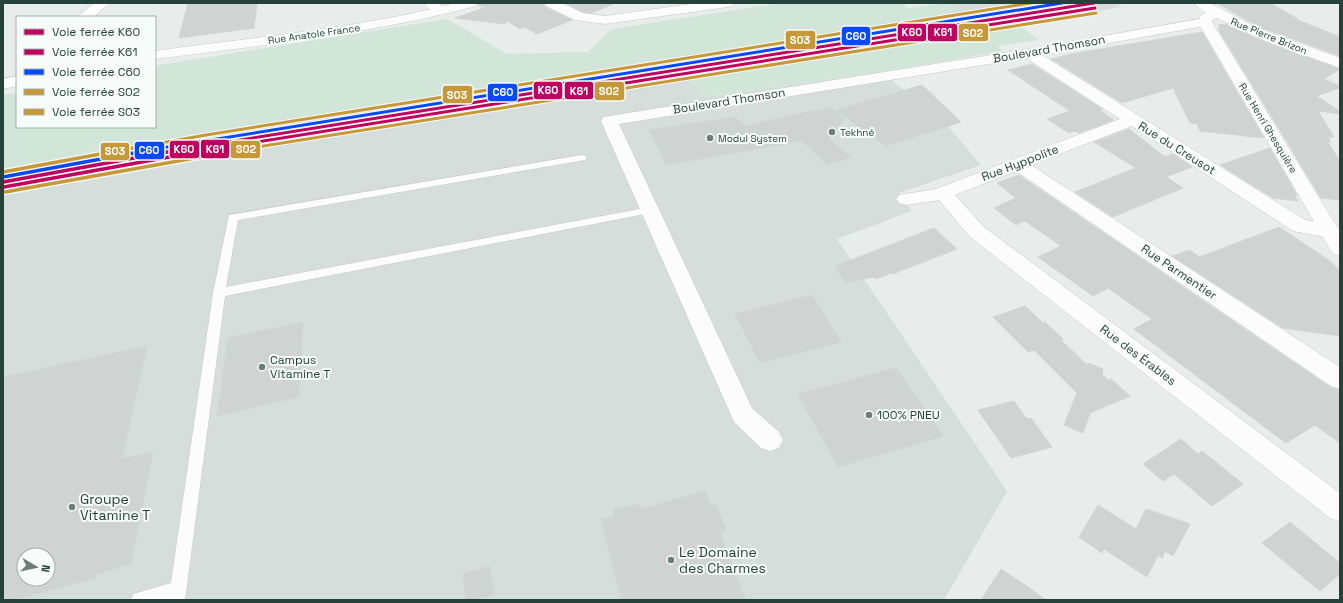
<svg xmlns="http://www.w3.org/2000/svg" width="1343" height="603" font-family="'Space Grotesk',sans-serif">
<style>
.built{fill:#d6dedb;fill-rule:evenodd}
.green{fill:#d1e6d8}
.building{fill:#cfd4d2;stroke:#d1d6d4;fill-rule:evenodd}
.lines{fill:none;stroke-linecap:round;stroke-linejoin:round}
.lane-casing{stroke:#c5cac8;stroke-width:1}
.street-casing{stroke:#c5cac8;stroke-width:1}
.secondary-casing{stroke:#c3cbc8;stroke-width:1}
.lane{fill:#fcfcfc;fill-rule:evenodd}
.street{fill:#fcfcfc;fill-rule:evenodd}
.secondary{fill:#fcfcfc;fill-rule:evenodd}
.rail-1-far1-casing{stroke:#f7fbf9;stroke-width:5}
.rail-1-casing{stroke:#f7fbf9;stroke-width:6}
.rail-2-far1-casing{stroke:#f7fbf9;stroke-width:5}
.rail-2-casing{stroke:#f7fbf9;stroke-width:6}
.rail-3-far1-casing{stroke:#f7fbf9;stroke-width:5}
.rail-3-casing{stroke:#f7fbf9;stroke-width:6}
.rail-4-far1-casing{stroke:#f7fbf9;stroke-width:5}
.rail-4-casing{stroke:#f7fbf9;stroke-width:6}
.rail-5-far1-casing{stroke:#f7fbf9;stroke-width:5}
.rail-5-casing{stroke:#f7fbf9;stroke-width:6}
.rail-1-far1{stroke:#bf005f;stroke-width:3}
.rail-1{stroke:#bf005f;stroke-width:3.5}
.rail-2-far1{stroke:#bf005f;stroke-width:3}
.rail-2{stroke:#bf005f;stroke-width:3.5}
.rail-3-far1{stroke:#0749ff;stroke-width:3}
.rail-3{stroke:#0749ff;stroke-width:3.5}
.rail-4-far1{stroke:#c69838;stroke-width:3}
.rail-4{stroke:#c69838;stroke-width:3.5}
.rail-5-far1{stroke:#c69838;stroke-width:3}
.rail-5{stroke:#c69838;stroke-width:3.5}
.poi-dot{fill:#697e78;stroke:#f7fbf9;stroke-width:1.5}
.labels{text-anchor:middle;dominant-baseline:central;stroke-width:4;stroke-linejoin:round;paint-order:stroke}
.far-street-label{font-size:10px;fill:#24423a;stroke:#f7fbf9}
.far-poi-label{font-size:10px;fill:#24423a;stroke:#f7fbf9;text-anchor:start}
.street-label{font-size:12px;fill:#24423a;stroke:#f7fbf9}
.poi-label{font-size:12px;fill:#24423a;stroke:#f7fbf9;text-anchor:start}
.near-poi-label{font-size:14px;fill:#24423a;stroke:#f7fbf9;text-anchor:start}
.line-badge{stroke:#f7fbf9;stroke-width:1.5}
.badge-label{font-size:11px;text-anchor:middle;font-weight:bold;fill:#fff}
</style>
<rect width="100%" height="100%" fill="#e8edeb"/>
<path class="built" d="M947,3H1132L1118,5L1121,7L1093,12L1071,18L986,29L690,77L705,97L882,72L948,126L981,165L899,193L912,211L837,239L1007,491L944,600H3V95L17,93V127H155V66L447,19L507,54L588,52ZM24,555H48V579H24Z"/>
<g class="green">
<path d="M782,3H902L908,9C924,7 944,0 959,8L945,15L827,33L831,38L735,50L3,168V95L17,93V127H155V66L447,19L507,54L588,52L611,29Z"/>
<polygon points="1019,25 1039,40 997,46 1004,51 882,72 705,97 690,77"/>
</g>
<g class="building">
<polygon points="188,3 257,3 254,28 179,38"/>
<polygon points="479,3 543,3 545,7 572,20 537,34 524,27 520,29 507,21 505,24 455,18 484,8 478,5"/>
<polygon points="565,3 613,3 613,4 592,13 583,12"/>
<polygon points="1217,3 1270,3 1298,19 1295,19 1340,37 1340,56 1257,26"/>
<polygon points="1226,24 1262,41 1340,69 1324,79 1340,86 1340,88 1316,96 1340,111 1340,114 1318,111 1334,137 1328,137 1331,142 1327,141 1340,161 1340,200 1321,198 1287,142 1291,141 1286,140 1218,29 1220,28 1218,25"/>
<polygon points="1202,32 1264,138 1200,131 1197,124 1190,123 1173,88 1122,103 1051,59 1071,54"/>
<polygon points="1032,64 1102,109 1100,110 1114,120 1079,133 1075,131 1069,133 1047,119 1070,111 1008,70"/>
<polygon points="922,85 961,122 886,146 836,110"/>
<polygon points="831,108 845,119 829,139 851,157 828,165 802,141 666,165 649,130 735,117 746,126 790,115"/>
<polygon points="1129,129 1165,157 1173,154 1192,167 1166,177 1183,188 1113,217 1075,192 1136,168 1094,142"/>
<polygon points="1270,148 1297,195 1294,194 1298,201 1273,198 1220,165"/>
<polygon points="1019,175 1330,387 1340,390 1340,443 1315,425 1286,443 1134,329 1152,319 1108,288 1093,296 1038,257 1061,246 1025,221 1016,225 994,208 1016,198 997,183"/>
<polygon points="1279,227 1330,261 1340,271 1340,336 1283,328 1172,256 1190,250 1199,257"/>
<polygon points="934,228 957,249 893,274 892,273 876,279 874,277 845,283 835,266"/>
<polygon points="812,295 841,342 760,363 735,314"/>
<polygon points="1025,306 1043,323 1045,322 1063,339 1061,340 1087,365 1088,363 1103,369 1102,374 1108,380 1111,379 1130,396 1090,413 1083,433 1064,425 1077,393 1034,350 1028,352 993,317"/>
<polygon points="303,322 299,397 217,416 228,338"/>
<path d="M147,346L122,459L153,452L131,564L96,574L95,578L13,600H3V377ZM24,555H48V579H24Z"/>
<polygon points="896,368 943,436 838,467 798,394"/>
<polygon points="1014,401 1027,419 1031,418 1052,447 1011,458 978,410"/>
<polygon points="1181,439 1198,454 1202,451 1243,484 1212,506 1174,474 1163,481 1143,464"/>
<polygon points="705,491 711,506 716,504 726,530 720,532 745,600 621,600 601,519 615,516 613,510 639,504 641,509"/>
<polygon points="1098,505 1136,529 1146,509 1190,524 1173,556 1165,551 1162,558 1158,555 1147,577 1104,549 1102,553 1079,537"/>
<polygon points="1290,522 1340,563 1340,574 1320,591 1262,543"/>
<polygon points="490,566 494,594 475,600 466,600 463,574"/>
<polygon points="1001,569 1025,585 1046,600 981,600"/>
</g>
<g class="lines">
<defs>
<polygon id="lane" points="582,155 585,156 587,158 585,160 238,220 226,287 650,207 655,210 650,213 225,296 185,600 131,600 133,594 171,583 213,293 229,215"/>
<g id="street">
<polygon points="94,3 110,3 93,17 77,17"/>
<path d="M424,3H439L446,11L444,14C435,16 429,10 424,3Z"/>
<polygon points="544,3 562,3 583,13 605,16 698,3 735,3 733,6 728,7 605,24 575,20 546,6"/>
<polygon points="1205,18 1210,19 1212,22 1210,25 1042,55 1305,220 1337,226 1340,231 1337,236 1330,238 1293,231 1132,126 1031,165 1340,367 1340,389 1331,386 1016,171 955,195 984,227 1340,493 1340,522 1330,518 970,237 939,200 906,205 899,203 896,199 899,195 936,189 1120,119 1026,58 619,124 752,408 779,432 783,440 779,448 770,451 761,448 734,422 601,121 603,117 1041,47"/>
</g>
<g id="secondary">
<path d="M455,3H478L476,6C370,34 263,45 155,59V51C255,37 357,29 455,3Z"/>
<polygon points="1193,3 1210,3 1256,27 1340,58 1340,68 1263,40 1217,18 1212,20 1212,22 1340,232 1340,256 1333,254 1330,249 1198,22 1201,15 1206,13"/>
<polygon points="17,76 17,86 3,89 3,79"/>
</g>
</defs>
<use href="#lane" class="lane-casing"/>
<use href="#street" class="street-casing"/>
<use href="#secondary" class="secondary-casing"/>
<use href="#lane" class="lane"/>
<use href="#street" class="street"/>
<use href="#secondary" class="secondary"/>
<defs>
<polyline id="rail-1-far1" points="184,149 1094,3"/>
<polyline id="rail-1" points="3,182 189,148"/>
<polyline id="rail-2-far1" points="213,149 1095,8"/>
<polyline id="rail-2" points="4,187 219,148"/>
<polyline id="rail-3-far1" points="155,149 1062,3"/>
<polyline id="rail-3" points="3,177 161,148"/>
<polyline id="rail-4-far1" points="245,149 1096,13"/>
<polyline id="rail-4" points="5,192 251,148"/>
<polyline id="rail-5-far1" points="127,149 206,135 1031,3"/>
<polyline id="rail-5" points="3,172 133,148"/>
</defs>
<use href="#rail-1-far1" class="rail-1-far1-casing"/>
<use href="#rail-1" class="rail-1-casing"/>
<use href="#rail-2-far1" class="rail-2-far1-casing"/>
<use href="#rail-2" class="rail-2-casing"/>
<use href="#rail-3-far1" class="rail-3-far1-casing"/>
<use href="#rail-3" class="rail-3-casing"/>
<use href="#rail-4-far1" class="rail-4-far1-casing"/>
<use href="#rail-4" class="rail-4-casing"/>
<use href="#rail-5-far1" class="rail-5-far1-casing"/>
<use href="#rail-5" class="rail-5-casing"/>
<use href="#rail-1-far1" class="rail-1-far1"/>
<use href="#rail-1" class="rail-1"/>
<use href="#rail-2-far1" class="rail-2-far1"/>
<use href="#rail-2" class="rail-2"/>
<use href="#rail-3-far1" class="rail-3-far1"/>
<use href="#rail-3" class="rail-3"/>
<use href="#rail-4-far1" class="rail-4-far1"/>
<use href="#rail-4" class="rail-4"/>
<use href="#rail-5-far1" class="rail-5-far1"/>
<use href="#rail-5" class="rail-5"/>
</g>
<g class="poi-dot">
<circle cx="832" cy="132" r="4"/>
<circle cx="710" cy="138" r="4"/>
<circle cx="262" cy="367" r="4"/>
<circle cx="869" cy="415" r="4"/>
<circle cx="72" cy="507" r="4"/>
<circle cx="671" cy="560" r="4"/>
</g>
<g class="labels">
<g class="far-street-label">
<text transform="translate(314 34) rotate(-8)">Rue Anatole France</text>
<text transform="translate(1269 36) rotate(22)">Rue Pierre Brizon</text>
<text transform="translate(1268 128) rotate(59)">Rue Henri Ghesquière</text>
</g>
<g class="far-poi-label">
<text x="840" y="132">Tekhné</text>
<text x="718" y="138">Modul System</text>
</g>
<g class="street-label">
<text transform="translate(1049 49) rotate(-10)">Boulevard Thomson</text>
<text transform="translate(729 101) rotate(-9)">Boulevard Thomson</text>
<text transform="translate(1177 148) rotate(32)">Rue du Creusot</text>
<text transform="translate(1020 163) rotate(-21)">Rue Hyppolite</text>
<text transform="translate(1179 272) rotate(34)">Rue Parmentier</text>
<text transform="translate(1138 355) rotate(37)">Rue des Érables</text>
</g>
<g class="poi-label">
<text x="270" y="360">Campus<tspan x="270" dy="14">Vitamine T</tspan></text>
<text x="877" y="415">100% PNEU</text>
</g>
<g class="near-poi-label">
<text x="80" y="499">Groupe<tspan x="80" dy="16">Vitamine T</tspan></text>
<text x="679" y="552">Le Domaine<tspan x="679" dy="16">des Charmes</tspan></text>
</g>
</g>
<g class="line-badge">
<rect x="897" y="23" width="30" height="19" rx="4" fill="#bf005f"/>
<rect x="927" y="23" width="31" height="19" rx="4" fill="#bf005f"/>
<rect x="958" y="23" width="31" height="19" rx="4" fill="#c69838"/>
<rect x="841" y="26" width="30" height="20" rx="4" fill="#0749ff"/>
<rect x="785" y="30" width="31" height="20" rx="4" fill="#c69838"/>
<rect x="533" y="81" width="30" height="19" rx="4" fill="#bf005f"/>
<rect x="564" y="81" width="30" height="19" rx="4" fill="#bf005f"/>
<rect x="594" y="81" width="31" height="20" rx="4" fill="#c69838"/>
<rect x="487" y="83" width="31" height="19" rx="4" fill="#0749ff"/>
<rect x="442" y="85" width="31" height="19" rx="4" fill="#c69838"/>
<rect x="200" y="139" width="30" height="20" rx="4" fill="#bf005f"/>
<rect x="169" y="140" width="31" height="19" rx="4" fill="#bf005f"/>
<rect x="230" y="140" width="31" height="19" rx="4" fill="#c69838"/>
<rect x="134" y="141" width="31" height="19" rx="4" fill="#0749ff"/>
<rect x="100" y="142" width="30" height="19" rx="4" fill="#c69838"/>
</g>
<g class="badge-label">
<text x="912" y="36">K60</text>
<text x="943" y="36">K61</text>
<text x="973" y="37">S02</text>
<text x="856" y="40">C60</text>
<text x="800" y="44">S03</text>
<text x="548" y="94">K60</text>
<text x="579" y="95">K61</text>
<text x="609" y="95">S02</text>
<text x="503" y="96">C60</text>
<text x="457" y="99">S03</text>
<text x="215" y="153">K61</text>
<text x="184" y="153">K60</text>
<text x="246" y="153">S02</text>
<text x="149" y="154">C60</text>
<text x="115" y="155">S03</text>
</g>
<rect width="1343" height="603" fill="none" stroke="#24423a" stroke-width="8"/>
<rect x="16" y="16" width="140" height="112" fill="#f7fbf9" stroke="#a3b1ad"/>
<rect x="24" y="29" width="20" height="6" fill="#bf005f" stroke="#a3b1ad"/>
<text x="52" y="36" font-size="12" fill="#24423a">Voie ferrée K60</text>
<rect x="24" y="49" width="20" height="6" fill="#bf005f" stroke="#a3b1ad"/>
<text x="52" y="56" font-size="12" fill="#24423a">Voie ferrée K61</text>
<rect x="24" y="69" width="20" height="6" fill="#0749ff" stroke="#a3b1ad"/>
<text x="52" y="76" font-size="12" fill="#24423a">Voie ferrée C60</text>
<rect x="24" y="89" width="20" height="6" fill="#c69838" stroke="#a3b1ad"/>
<text x="52" y="96" font-size="12" fill="#24423a">Voie ferrée S02</text>
<rect x="24" y="109" width="20" height="6" fill="#c69838" stroke="#a3b1ad"/>
<text x="52" y="116" font-size="12" fill="#24423a">Voie ferrée S03</text>
<g transform="translate(36 567) rotate(99)"><circle r="19" fill="#f7fbf9" stroke="#a3b1ad"/>
<path d="M0-3L7 15L0 10L-7 15Z" fill="#697e78"/>
<text y="-6" font-size="11" font-weight="bold" text-anchor="middle" fill="#24423a">N</text>
</g>
</svg>
